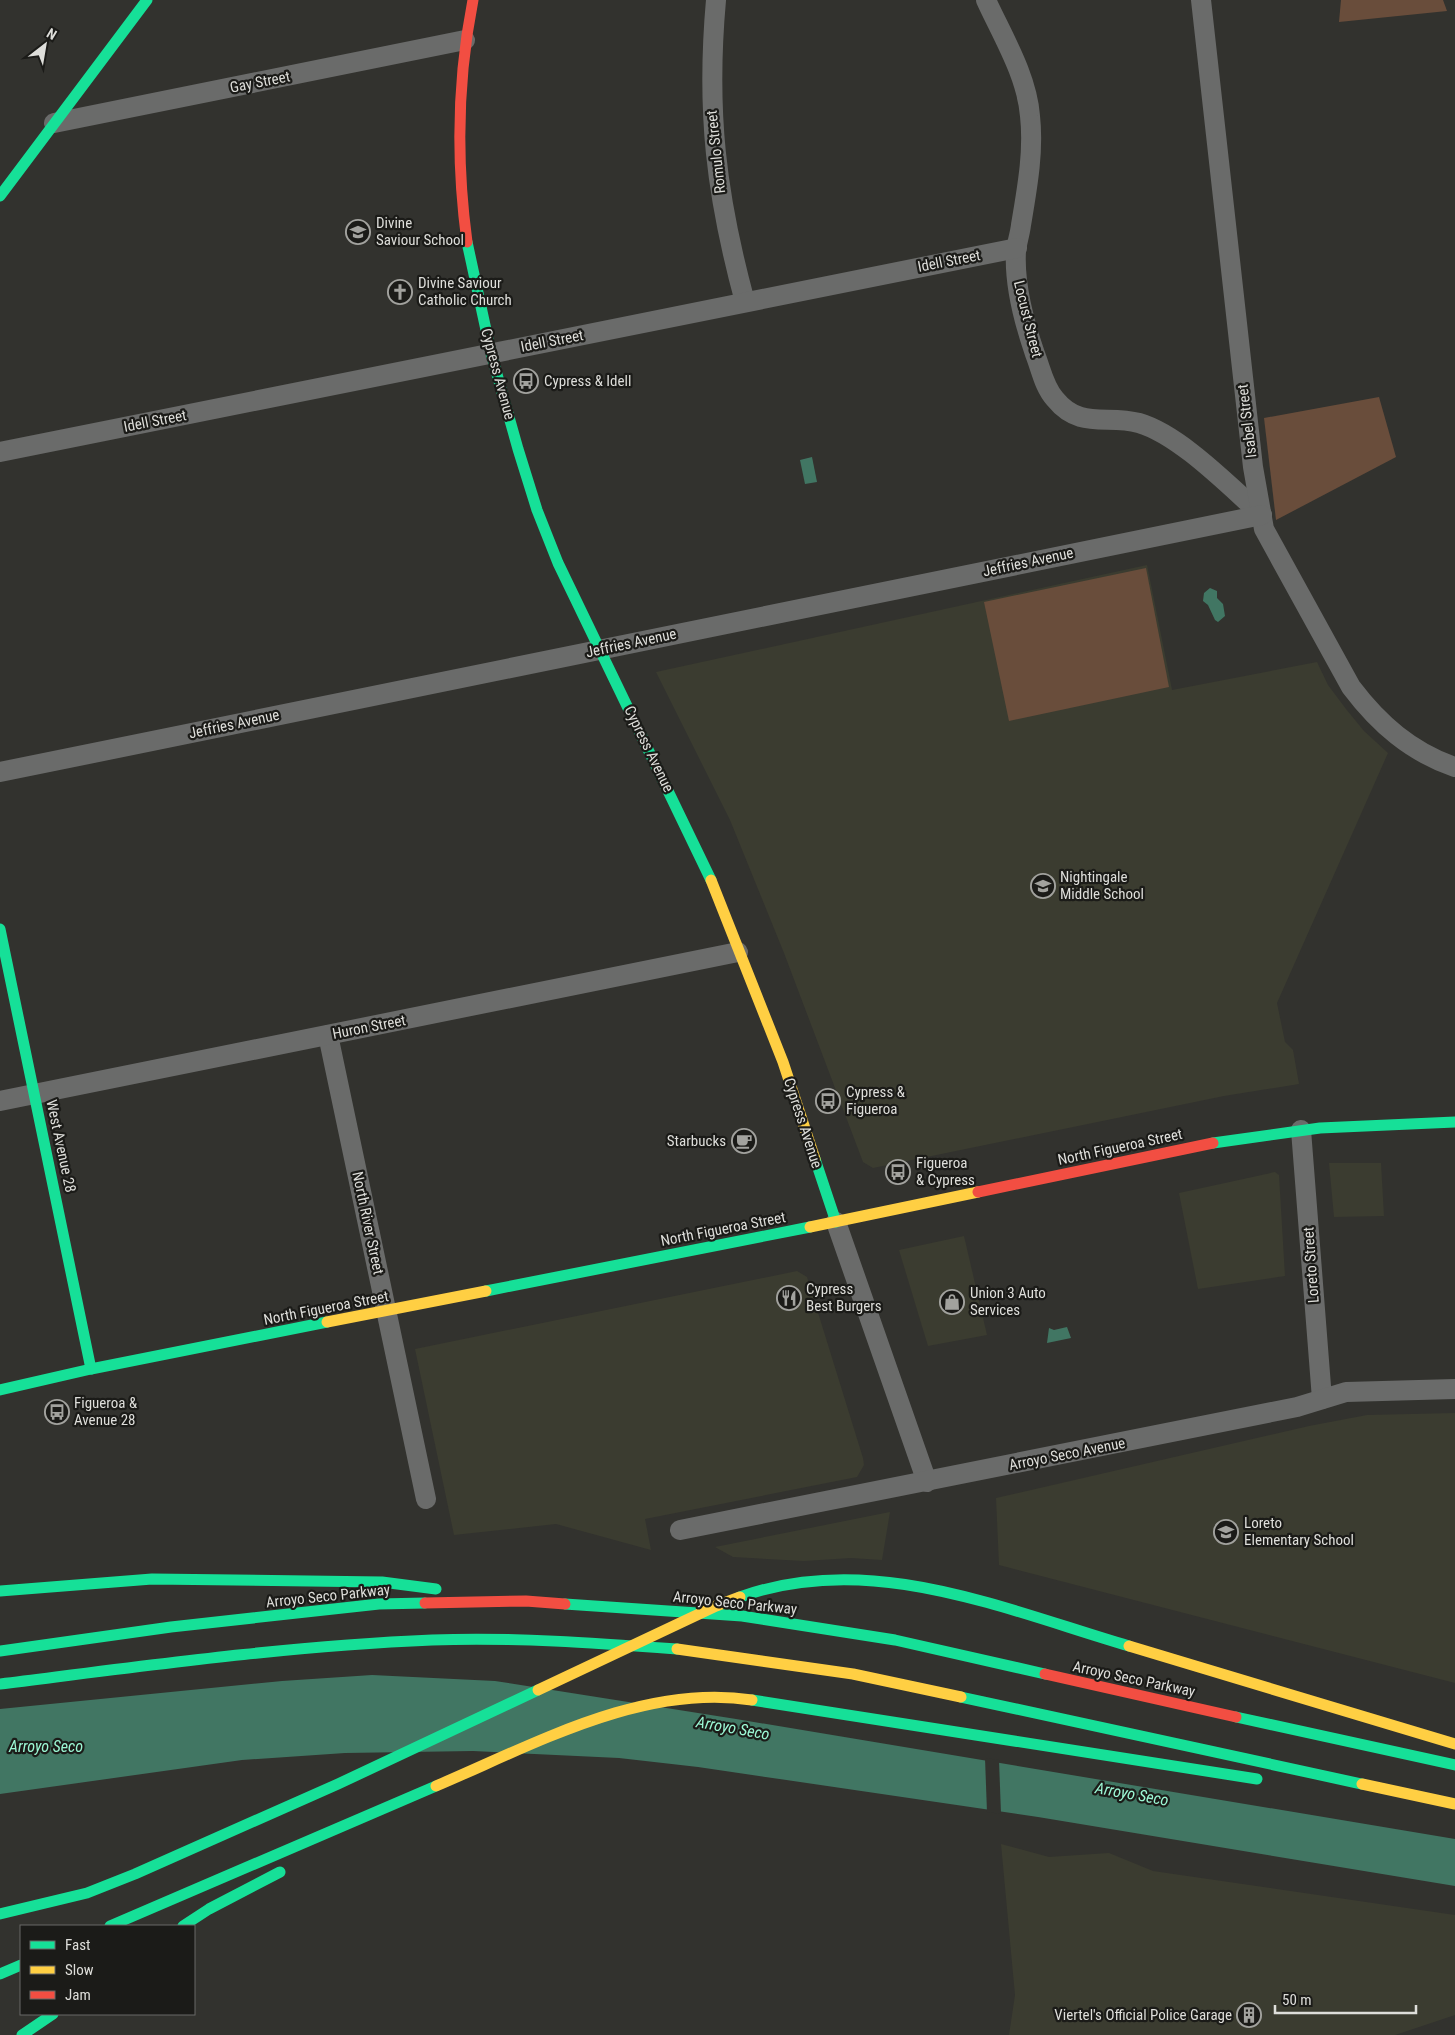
<svg xmlns="http://www.w3.org/2000/svg" width="1455" height="2035" font-family="'Roboto Condensed',sans-serif">
<style>
.built{fill:#3b3c30}
.green{fill:#694d3b}
.water{fill:#417663}
.pier{fill:#32322e}
.lines{fill:none;stroke-linecap:round;stroke-linejoin:round}
.street{stroke:#6a6b6a;stroke-width:20}
.fast{stroke:#16e098;stroke-width:11}
.slow{stroke:#ffcf43;stroke-width:11}
.jam{stroke:#f24e42;stroke-width:11}
.labels{text-anchor:middle;dominant-baseline:central;stroke-width:4.5;stroke-linejoin:round;paint-order:stroke}
.street-label{font-size:15px;fill:#dededa;stroke:#1b1b18}
.poi-label{font-size:15px;fill:#dededa;stroke:#1b1b18;text-anchor:start}
.water-label{font-size:16px;font-style:italic;fill:#9cf8d5;stroke:#1b1b18}
</style>
<rect width="100%" height="100%" fill="#32322e"/>
<g class="built">
<polygon points="1147,565 1172,690 1317,662 1328,685 1346,709 1364,731 1388,753 1277,1003 1285,1042 1293,1050 1299,1084 1224,1096 873,1168 863,1162 784,953 730,820 656,672"/>
<polygon points="1329,1163 1381,1163 1384,1216 1334,1217"/>
<polygon points="1275,1172 1279,1175 1285,1276 1198,1289 1179,1193"/>
<polygon points="964,1236 987,1335 928,1346 899,1250"/>
<polygon points="797,1271 807,1277 863,1458 864,1465 857,1477 645,1519 651,1550 556,1524 454,1535 415,1349"/>
<polygon points="1455,1413 1455,1683 999,1565 996,1498 1309,1426 1367,1415"/>
<polygon points="890,1512 882,1560 851,1558 804,1561 733,1557 715,1547"/>
<polygon points="1001,1844 1049,1857 1109,1853 1153,1871 1455,1915 1455,2015 1395,2035 1009,2035 1015,1995"/>
</g>
<g class="green">
<polygon points="1341,0 1443,0 1447,11 1339,22"/>
<polygon points="1379,397 1396,457 1276,520 1264,418"/>
<polygon points="1146,568 1169,687 1009,721 984,602"/>
</g>
<g class="water">
<polygon points="812,457 817,482 805,484 800,460"/>
<polygon points="1210,588 1217,591 1217,598 1223,604 1225,616 1218,622 1215,620 1208,605 1203,601 1204,593"/>
<polygon points="1067,1327 1071,1338 1047,1343 1049,1328 1054,1330"/>
<polygon points="372,1675 495,1681 736,1719 1455,1839 1455,1886 1038,1817 698,1767 619,1758 473,1751 345,1753 242,1760 0,1794 0,1709 282,1681"/>
</g>
<polygon class="pier" points="985,1758 999,1760 1001,1814 987,1812"/>
<g class="lines">
<g class="street">
<path d="M716,0C706,111 716,195 745,302"/>
<path d="M986,0C1003,37 1027,76 1030,116C1034,152 1027,189 1021,225C1020,234 1017,242 1016,251C1014,285 1024,322 1035,354C1041,369 1044,387 1055,399C1080,430 1107,414 1139,423C1180,435 1229,486 1262,515"/>
<path d="M1201,0L1253,467L1264,529L1351,687C1379,724 1411,752 1455,767"/>
<polyline points="54,123 465,40"/>
<polyline points="0,452 1017,248"/>
<polyline points="0,772 1262,515"/>
<polyline points="328,1035 426,1499"/>
<polyline points="0,1101 738,952"/>
<polyline points="1301,1130 1322,1399"/>
<polyline points="836,1222 927,1482"/>
<polyline points="680,1530 1297,1407 1346,1392 1455,1389"/>
</g>
<g class="fast">
<polyline points="0,196 147,0"/>
<polyline points="467,242 491,353 518,449 537,510 558,563 711,880"/>
<polyline points="0,929 91,1369"/>
<polyline points="1213,1143 1320,1128 1455,1122"/>
<polyline points="815,1159 836,1222"/>
<polyline points="486,1291 810,1227"/>
<polyline points="0,1390 91,1369 327,1322"/>
<polyline points="0,1591 152,1579 382,1582 436,1589"/>
<path d="M740,1597C870,1550 1003,1609 1129,1646"/>
<polyline points="565,1604 742,1616 895,1640 1045,1674"/>
<polyline points="0,1651 171,1627 379,1604 425,1603"/>
<path d="M0,1684C144,1666 287,1646 432,1640C513,1637 596,1643 677,1649"/>
<polyline points="961,1697 1362,1784"/>
<polyline points="752,1700 1257,1779"/>
<polyline points="1236,1717 1455,1765"/>
<polyline points="0,1914 87,1893 135,1874 338,1784 538,1690"/>
<polyline points="110,1926 436,1786"/>
<polyline points="183,1926 209,1909 280,1872"/>
<polyline points="0,1974 21,1965"/>
<polyline points="22,2035 53,2014"/>
</g>
<g class="slow">
<polyline points="711,880 783,1062 815,1159"/>
<polyline points="810,1227 978,1192"/>
<polyline points="327,1322 486,1291"/>
<polyline points="1129,1646 1455,1744"/>
<polyline points="677,1649 853,1674 961,1697"/>
<polyline points="538,1690 716,1606 740,1597"/>
<polyline points="1362,1784 1455,1804"/>
<path d="M436,1786C533,1745 643,1683 752,1700"/>
</g>
<g class="jam">
<path d="M467,242C456,160 457,81 473,0"/>
<polyline points="978,1192 1213,1143"/>
<polyline points="425,1603 526,1601 565,1604"/>
<polyline points="1045,1674 1236,1717"/>
</g>
</g>
<defs>
<symbol id="school-ring" viewBox="-11 -11 22 22"><circle r="9.5" fill="#1b1b18" stroke="#a2a29e" stroke-width="1.5"/><path d="M0-5L7-2L0 1L-7-2ZM-4 1L0 2.5L4 1V4Q0 6-4 4Z" fill="#a2a29e"/></symbol>
<symbol id="church-ring" viewBox="-11 -11 22 22"><circle r="9.5" fill="#1b1b18" stroke="#a2a29e" stroke-width="1.5"/><path d="M-1.2-6h2.4v3.5h3.3v2.4h-3.3V6h-2.4V-.1h-3.3v-2.4h3.3Z" fill="#a2a29e"/></symbol>
<symbol id="bus-ring" viewBox="-11 -11 22 22"><circle r="9.5" fill="#1b1b18" stroke="#a2a29e" stroke-width="1.5"/><path d="M-5-6H5V4H4V6H2V4H-2V6H-4V4H-5ZM-3.5-4V0h7V-4ZM-3.5 1.2v1.5H-2V1.2ZM2 1.2v1.5H3.5V1.2Z" fill="#a2a29e"/></symbol>
<symbol id="cafe-ring" viewBox="-11 -11 22 22"><circle r="9.5" fill="#1b1b18" stroke="#a2a29e" stroke-width="1.5"/><path d="M-5.5-4.5H6V0H3Q3 3.5 0 3.5H-2.5Q-5.5 3.5-5.5 0ZM3-3.2v2h1.7v-2ZM-6 4.5H4V6H-6Z" fill="#a2a29e"/></symbol>
<symbol id="restaurant-ring" viewBox="-11 -11 22 22"><circle r="9.5" fill="#1b1b18" stroke="#a2a29e" stroke-width="1.5"/><path d="M-5-6h1v4h1v-4h1v4h1v-4h1v5L-1.5 .5V6h-2V.5L-5-1ZM5-6V6H3V1.5H1.5Q1.5-4 5-6Z" fill="#a2a29e"/></symbol>
<symbol id="shop-ring" viewBox="-11 -11 22 22"><circle r="9.5" fill="#1b1b18" stroke="#a2a29e" stroke-width="1.5"/><path d="M-5-2.5h2.3a2.7 3.5 0 0 1 5.4 0H5L5.5 6h-11ZM-1.5-2.5h3a1.5 2.3 0 0 0-3 0Z" fill="#a2a29e"/></symbol>
<symbol id="building-ring" viewBox="-11 -11 22 22"><circle r="9.5" fill="#1b1b18" stroke="#a2a29e" stroke-width="1.5"/><path d="M-4-6H4V6H1V3H-1V6H-4ZM-2.5-4.3h1.7v1.8h-1.7ZM.8-4.3h1.7v1.8H.8ZM-2.5-1h1.7V.8h-1.7ZM.8-1h1.7V.8H.8Z" fill="#a2a29e"/></symbol>
</defs>
<g fill-rule="evenodd">
<use href="#school-ring" x="344" y="218" width="28" height="28"/>
<use href="#church-ring" x="386" y="278" width="28" height="28"/>
<use href="#bus-ring" x="512" y="367" width="28" height="28"/>
<use href="#school-ring" x="1029" y="872" width="28" height="28"/>
<use href="#bus-ring" x="814" y="1087" width="28" height="28"/>
<use href="#cafe-ring" x="730" y="1127" width="28" height="28"/>
<use href="#bus-ring" x="884" y="1158" width="28" height="28"/>
<use href="#restaurant-ring" x="775" y="1284" width="28" height="28"/>
<use href="#shop-ring" x="938" y="1288" width="28" height="28"/>
<use href="#bus-ring" x="43" y="1398" width="28" height="28"/>
<use href="#school-ring" x="1212" y="1518" width="28" height="28"/>
<use href="#building-ring" x="1235" y="2001" width="28" height="28"/>
</g>
<g class="labels">
<g class="street-label">
<text transform="translate(260 82) rotate(-11)">Gay Street</text>
<text transform="translate(716 152) rotate(-96)">Romulo Street</text>
<text transform="translate(949 261) rotate(-11)">Idell Street</text>
<text transform="translate(1028 319) rotate(76)">Locust Street</text>
<text transform="translate(552 341) rotate(-11)">Idell Street</text>
<text transform="translate(498 374) rotate(75)">Cypress Avenue</text>
<text transform="translate(155 421) rotate(-11)">Idell Street</text>
<text transform="translate(1247 421) rotate(-97)">Isabel Street</text>
<text transform="translate(1028 562) rotate(-12)">Jeffries Avenue</text>
<text transform="translate(631 643) rotate(-12)">Jeffries Avenue</text>
<text transform="translate(234 724) rotate(-12)">Jeffries Avenue</text>
<text transform="translate(649 749) rotate(64)">Cypress Avenue</text>
<text transform="translate(369 1027) rotate(-11)">Huron Street</text>
<text transform="translate(803 1123) rotate(72)">Cypress Avenue</text>
<text transform="translate(61 1146) rotate(78)">West Avenue 28</text>
<text transform="translate(1120 1147) rotate(-12)">North Figueroa Street</text>
<text transform="translate(368 1223) rotate(78)">North River Street</text>
<text transform="translate(723 1229) rotate(-11)">North Figueroa Street</text>
<text transform="translate(1311 1265) rotate(-94)">Loreto Street</text>
<text transform="translate(326 1308) rotate(-11)">North Figueroa Street</text>
<text transform="translate(1067 1454) rotate(-11)">Arroyo Seco Avenue</text>
<text transform="translate(328 1596) rotate(-6)">Arroyo Seco Parkway</text>
<text transform="translate(735 1603) rotate(6)">Arroyo Seco Parkway</text>
<text transform="translate(1134 1679) rotate(12)">Arroyo Seco Parkway</text>
</g>
<g class="poi-label">
<text x="376" y="223">Divine<tspan x="376" dy="17">Saviour School</tspan></text>
<text x="418" y="283">Divine Saviour<tspan x="418" dy="17">Catholic Church</tspan></text>
<text x="544" y="381">Cypress &amp; Idell</text>
<text x="1060" y="877">Nightingale<tspan x="1060" dy="17">Middle School</tspan></text>
<text x="846" y="1092">Cypress &amp;<tspan x="846" dy="17">Figueroa</tspan></text>
<text x="726" y="1141" text-anchor="end">Starbucks</text>
<text x="916" y="1163">Figueroa<tspan x="916" dy="17">&amp; Cypress</tspan></text>
<text x="806" y="1289">Cypress<tspan x="806" dy="17">Best Burgers</tspan></text>
<text x="970" y="1293">Union 3 Auto<tspan x="970" dy="17">Services</tspan></text>
<text x="74" y="1403">Figueroa &amp;<tspan x="74" dy="17">Avenue 28</tspan></text>
<text x="1244" y="1523">Loreto<tspan x="1244" dy="17">Elementary School</tspan></text>
<text x="1232" y="2015" text-anchor="end">Viertel's Official Police Garage</text>
</g>
<g class="water-label">
<text transform="translate(733 1728) rotate(10)">Arroyo Seco</text>
<text x="46" y="1746">Arroyo Seco</text>
<text transform="translate(1132 1794) rotate(10)">Arroyo Seco</text>
</g>
</g>
<rect x="20" y="1925" width="175" height="90" fill="#1b1b18" stroke="#696966"/>
<rect x="30" y="1941" width="25" height="8" fill="#16e098" stroke="#696966"/>
<text x="65" y="1950" font-size="15" fill="#dededa">Fast</text>
<rect x="30" y="1966" width="25" height="8" fill="#ffcf43" stroke="#696966"/>
<text x="65" y="1975" font-size="15" fill="#dededa">Slow</text>
<rect x="30" y="1991" width="25" height="8" fill="#f24e42" stroke="#696966"/>
<text x="65" y="2000" font-size="15" fill="#dededa">Jam</text>
<g transform="translate(45 45) rotate(31)" stroke="#1b1b18" stroke-width="4" paint-order="stroke">
<path d="M0-4L9 19L0 12L-9 19Z" fill="#dededa"/>
<text y="-8" font-size="14" font-weight="bold" text-anchor="middle" fill="#dededa">N</text>
</g>
<path d="M1275 2005v8h141v-8" fill="none" stroke="#dededa" stroke-width="2.5"/>
<text x="1282" y="2005" font-size="15" fill="#dededa" stroke="#1b1b18" stroke-width="4" paint-order="stroke">50 m</text>
</svg>
